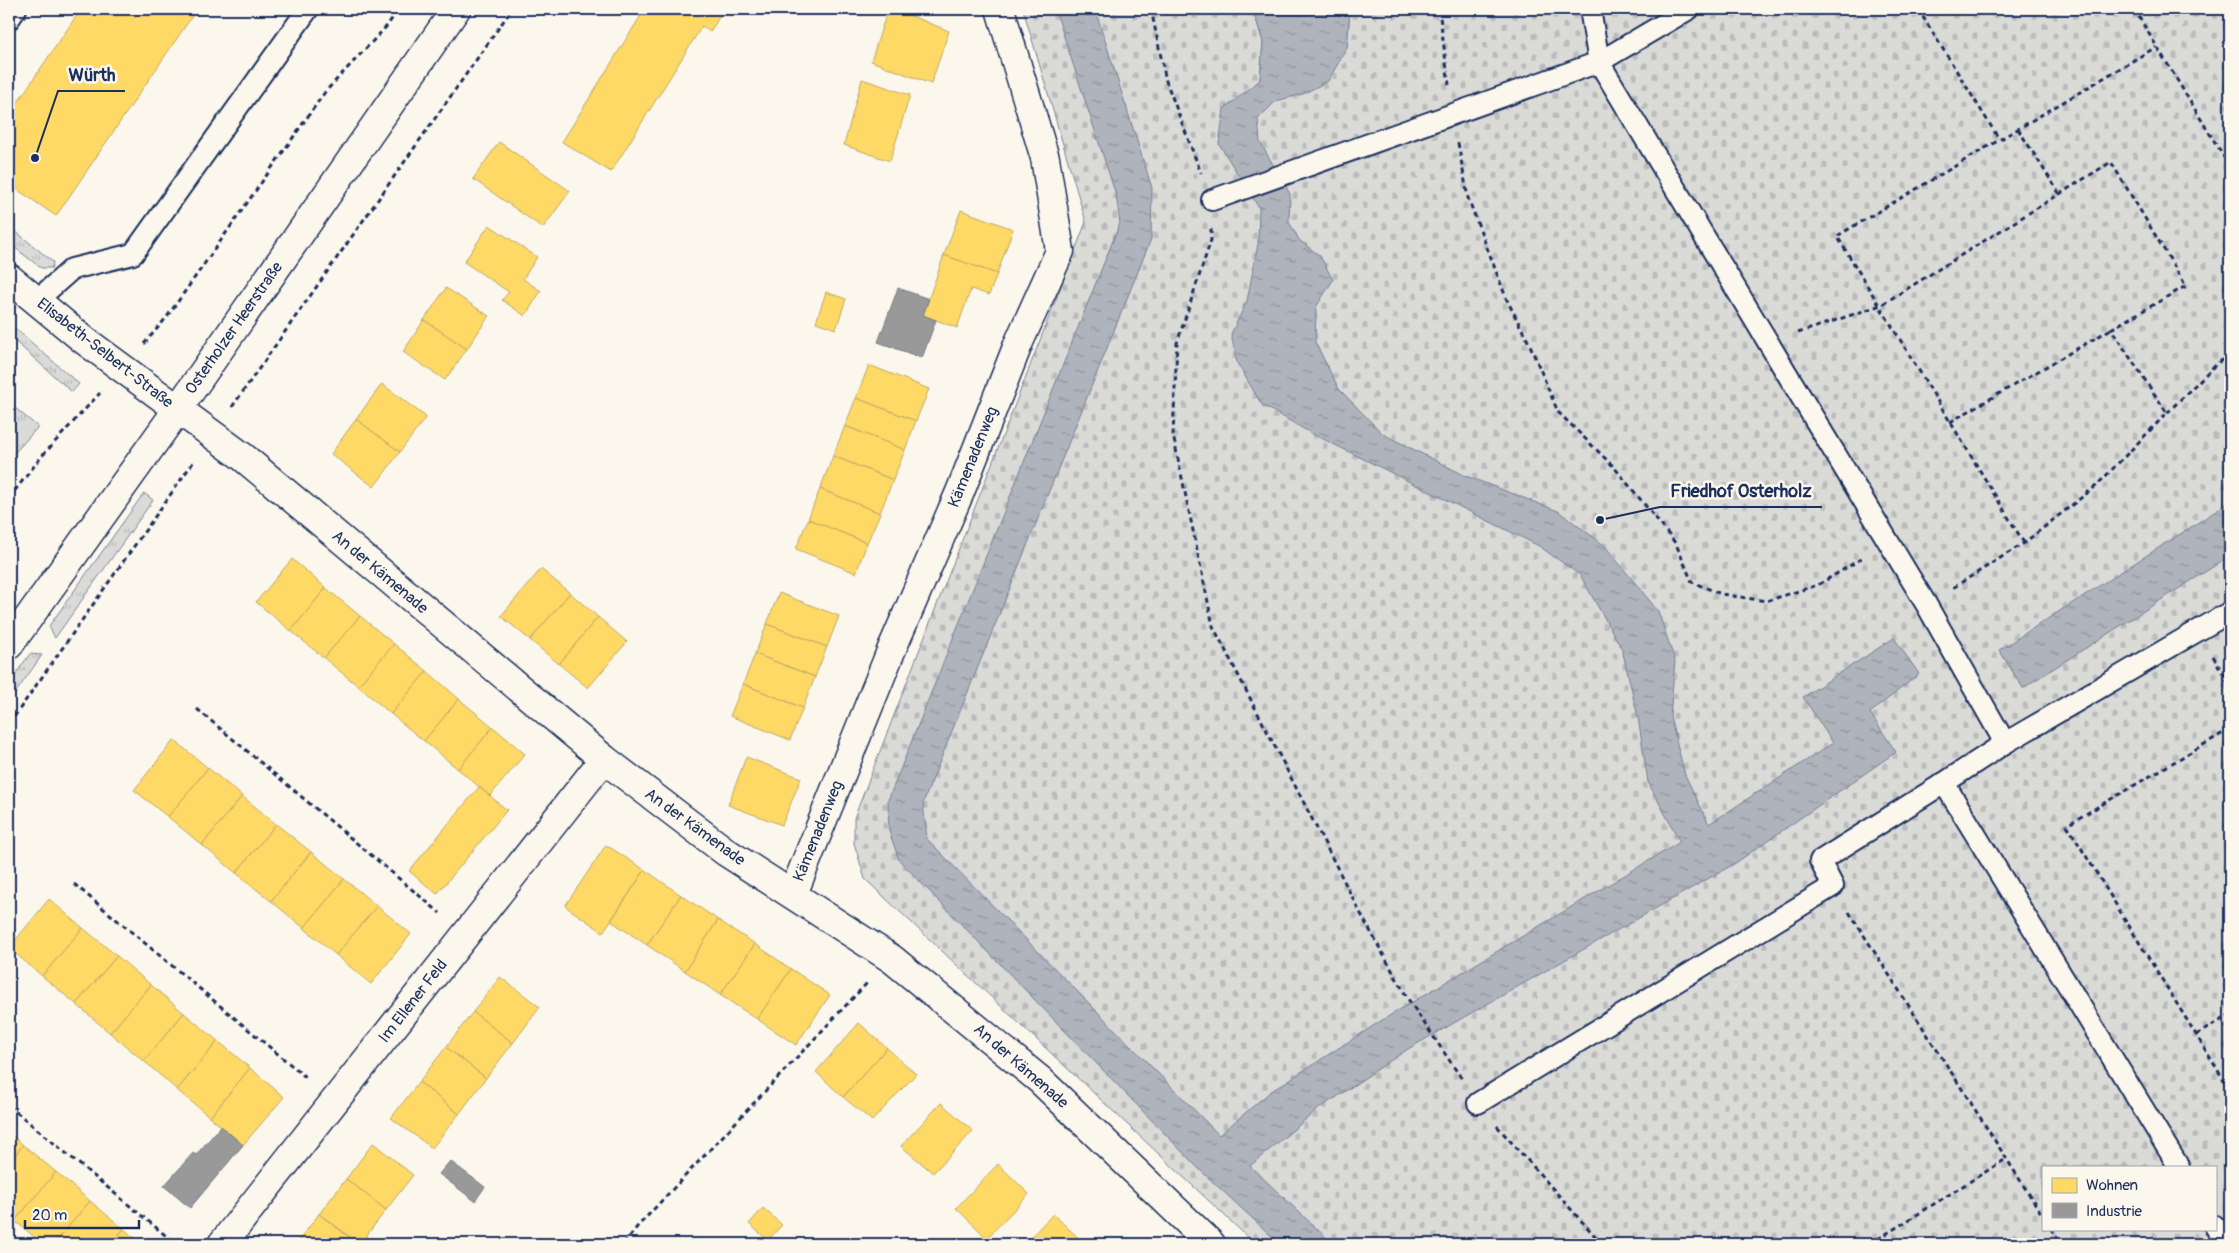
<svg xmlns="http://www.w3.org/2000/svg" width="2239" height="1253" font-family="Pangolin,sans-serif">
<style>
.grass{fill:url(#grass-tufts);stroke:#7a849a}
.cemetery{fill:url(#cemetery-stones);stroke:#7a849a;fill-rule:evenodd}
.water{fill:url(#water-ripples);stroke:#747e96}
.homes{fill:#ffd966;stroke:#bba664}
.industry{fill:#999;stroke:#737987}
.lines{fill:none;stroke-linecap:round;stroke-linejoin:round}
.service-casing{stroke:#1b2f5e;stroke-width:24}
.minor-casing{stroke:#1b2f5e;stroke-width:31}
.primary-casing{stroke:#1b2f5e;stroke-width:31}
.path{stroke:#1b2f5e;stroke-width:3;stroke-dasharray:5 4;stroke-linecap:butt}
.service{stroke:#fbf7ec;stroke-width:20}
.minor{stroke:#fbf7ec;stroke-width:28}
.primary{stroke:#fbf7ec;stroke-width:28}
.labels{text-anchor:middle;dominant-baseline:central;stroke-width:5;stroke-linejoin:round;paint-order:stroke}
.street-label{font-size:16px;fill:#1b2f5e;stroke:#fbf7ec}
.leader{fill:none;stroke:#1b2f5e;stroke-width:2}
.callout-dot{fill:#1b2f5e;stroke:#fbf7ec;stroke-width:2}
.callout-label{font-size:18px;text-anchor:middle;font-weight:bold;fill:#1b2f5e;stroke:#fbf7ec;stroke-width:5;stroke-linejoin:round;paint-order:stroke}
</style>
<defs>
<pattern id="grass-tufts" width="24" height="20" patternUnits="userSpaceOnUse" patternTransform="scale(1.25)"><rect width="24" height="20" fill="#dadad7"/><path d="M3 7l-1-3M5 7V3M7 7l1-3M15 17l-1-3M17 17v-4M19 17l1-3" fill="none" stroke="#babbbb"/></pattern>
<pattern id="cemetery-stones" width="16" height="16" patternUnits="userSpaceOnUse" patternTransform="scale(1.25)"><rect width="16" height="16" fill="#dadad7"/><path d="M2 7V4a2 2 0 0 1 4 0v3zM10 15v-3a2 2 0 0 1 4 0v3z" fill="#babbbb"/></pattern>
<pattern id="water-ripples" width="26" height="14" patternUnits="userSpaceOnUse" patternTransform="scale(1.25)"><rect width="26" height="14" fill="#afb3bb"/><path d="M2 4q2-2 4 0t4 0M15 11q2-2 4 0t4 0" fill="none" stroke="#8e929b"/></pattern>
</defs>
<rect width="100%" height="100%" fill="#fbf7ec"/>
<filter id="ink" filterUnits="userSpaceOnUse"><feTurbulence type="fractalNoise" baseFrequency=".02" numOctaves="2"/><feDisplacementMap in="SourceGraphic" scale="10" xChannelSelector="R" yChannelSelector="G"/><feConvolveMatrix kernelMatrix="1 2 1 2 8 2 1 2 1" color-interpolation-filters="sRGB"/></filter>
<g filter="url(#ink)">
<g class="grass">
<polygon points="9,226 53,262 52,268 41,268 9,243"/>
<polygon points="9,323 79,384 72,392 9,336"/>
<polygon points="9,403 38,427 9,459"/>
<polygon points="144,493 153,500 55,638 49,626"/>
<polygon points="30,654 42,655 9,702 9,683"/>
</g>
<path class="cemetery" d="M1023,9H1253L1263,42L1260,80L1347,48L1350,9H2230V1244H1255L865,879L854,843V818L1086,222ZM2043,1167H2215V1229H2043Z"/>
<g class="water">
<polygon points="1055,9 1095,9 1152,188 1151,239 923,803 927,839 1219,1135 1270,1092 1384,1019 1680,842 1648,782 1638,717 1622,649 1580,575 1539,546 1309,432 1262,405 1237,363 1231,334 1247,301 1258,244 1259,208 1219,144 1224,109 1260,80 1263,42 1253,9 1350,9 1347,48 1328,81 1303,94 1276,101 1258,119 1260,142 1290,194 1289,222 1299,240 1320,256 1333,280 1316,307 1315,342 1339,389 1383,434 1466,476 1558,511 1604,545 1658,611 1675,661 1670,716 1685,775 1709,824 1833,743 1803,697 1894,638 1919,674 1870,713 1896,752 1734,864 1408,1049 1317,1110 1250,1166 1333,1244 1280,1244 1199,1169 899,860 889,831 888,800 1120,223 1116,195"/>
<polygon points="2230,502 2230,556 2023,688 1999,650"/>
</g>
<g class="homes">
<polygon points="81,9 197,9 56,216 9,184 9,115"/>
<polygon points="645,9 724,9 710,32 702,26 611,172 562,142"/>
<polygon points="888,9 894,9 949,31 931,84 871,61"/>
<polygon points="862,79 910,95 890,161 844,145"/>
<polygon points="499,142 570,191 543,228 473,179"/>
<polygon points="961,210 1013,229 997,274 944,255"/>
<polygon points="489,225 537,257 523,279 541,291 525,316 502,300 509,292 464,262"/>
<polygon points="944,255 997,274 989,295 971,289 957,328 923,315"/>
<polygon points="446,288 489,316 467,349 424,320"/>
<polygon points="826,292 846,299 836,329 816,322"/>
<polygon points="424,320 467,349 445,380 403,352"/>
<polygon points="869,365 929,389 916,421 856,398"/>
<polygon points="382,384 426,417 400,452 356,419"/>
<polygon points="856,398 916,421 905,450 845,426"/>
<polygon points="356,419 400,452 374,487 331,454"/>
<polygon points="845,426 905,450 893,480 833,456"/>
<polygon points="833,456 893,480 880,513 820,489"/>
<polygon points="820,489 880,513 867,543 808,519"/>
<polygon points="808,519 867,543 856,573 796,549"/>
<polygon points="292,559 326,588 291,631 256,602"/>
<polygon points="541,569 570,593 530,640 501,616"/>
<polygon points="326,588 360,616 324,658 291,631"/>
<polygon points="570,593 598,617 559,664 530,640"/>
<polygon points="779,593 839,616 827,647 767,624"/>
<polygon points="360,616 394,644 358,686 324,658"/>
<polygon points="598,617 627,642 588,688 559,664"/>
<polygon points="767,624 827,647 815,677 755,654"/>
<polygon points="394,644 427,671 391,714 358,686"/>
<polygon points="755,654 815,677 803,708 743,684"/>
<polygon points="427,671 459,699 424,741 391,714"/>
<polygon points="743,684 803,708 790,740 730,716"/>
<polygon points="459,699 493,727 458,769 424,741"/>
<polygon points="493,727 525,754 490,796 458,769"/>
<polygon points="174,740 208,768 168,817 134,790"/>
<polygon points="746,757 801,778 782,825 728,805"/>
<polygon points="208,768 242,796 202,845 168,817"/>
<polygon points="479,787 507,810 437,894 409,871"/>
<polygon points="242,796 276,824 236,873 202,845"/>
<polygon points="276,824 311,852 271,901 236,873"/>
<polygon points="606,845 645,870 603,932 565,906"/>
<polygon points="311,852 344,879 304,928 271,901"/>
<polygon points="645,870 681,895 647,945 611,921"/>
<polygon points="344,879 377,906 336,955 304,928"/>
<polygon points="681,895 718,920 685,971 647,945"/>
<polygon points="49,899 83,928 42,976 9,948"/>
<polygon points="377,906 411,934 371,984 336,955"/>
<polygon points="718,920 755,944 720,995 685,971"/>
<polygon points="83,928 117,956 76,1004 42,976"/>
<polygon points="755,944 791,969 757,1019 720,995"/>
<polygon points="117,956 151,985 110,1033 76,1004"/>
<polygon points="791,969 830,995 796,1045 757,1019"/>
<polygon points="500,977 540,1007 513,1043 473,1012"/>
<polygon points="151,985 184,1013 144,1061 110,1033"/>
<polygon points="473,1012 513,1043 486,1078 446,1047"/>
<polygon points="184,1013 218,1041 177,1090 144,1061"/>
<polygon points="859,1023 887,1048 843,1097 816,1072"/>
<polygon points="218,1041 250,1068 210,1117 177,1090"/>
<polygon points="446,1047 486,1078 459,1114 419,1082"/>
<polygon points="887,1048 916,1074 872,1121 843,1097"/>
<polygon points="250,1068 284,1097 243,1145 210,1117"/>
<polygon points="419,1082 459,1114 432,1148 391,1118"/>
<polygon points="941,1103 973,1131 933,1173 901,1146"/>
<polygon points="9,1133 23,1145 9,1163"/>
<polygon points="373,1143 413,1175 386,1210 346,1179"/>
<polygon points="23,1145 56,1172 15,1221 9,1215 9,1163"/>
<polygon points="998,1164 1029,1194 987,1238 956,1208"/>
<polygon points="56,1172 90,1201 54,1244 43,1244 15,1221"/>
<polygon points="346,1179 386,1210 360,1244 319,1214"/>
<polygon points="90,1201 124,1229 111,1244 54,1244"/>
<polygon points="763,1208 782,1225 768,1240 749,1224"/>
<polygon points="319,1214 358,1244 296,1244"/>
<polygon points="1053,1214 1085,1244 1024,1244"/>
<polygon points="124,1229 142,1244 111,1244"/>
</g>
<g class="industry">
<polygon points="898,288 929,299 923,315 936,320 922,358 878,342"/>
<polygon points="221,1126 243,1145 190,1208 164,1186 193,1153 196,1155"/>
<polygon points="450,1161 485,1187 475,1201 439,1174"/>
</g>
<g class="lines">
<defs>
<g id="service">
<polyline points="1590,9 1599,62 1926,604 2005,743 1944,783 2179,1167"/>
<polyline points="9,19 16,9"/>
<polyline points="1212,200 1599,62 1689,9"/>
<polyline points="36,301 72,269 133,254 308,9"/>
<polyline points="2005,743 2230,612"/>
<polyline points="1478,1103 1833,886 1820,861 1944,783"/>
<polyline points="2215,1226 2226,1244"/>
</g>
<g id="minor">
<polyline points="9,278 84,340 243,457 604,759 726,852 892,959 1040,1080 1211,1244"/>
<polyline points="793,894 891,651 960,492 1019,342 1060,251 1045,158 1000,9"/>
<polyline points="222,1244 604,759"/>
</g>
<polyline id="primary" points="9,645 178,409 456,9"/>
</defs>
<use href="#service" class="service-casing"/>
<use href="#minor" class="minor-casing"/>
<use href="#primary" class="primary-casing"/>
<g class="path">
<polyline points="1151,9 1166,81 1201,173"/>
<polyline points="1439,9 1449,85"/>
<polyline points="1918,9 1999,139"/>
<polyline points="2134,9 2230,167"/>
<polyline points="2018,129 2059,193"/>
<polyline points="1458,143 1468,198 1507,300 1530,345 1558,412 1614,467 1658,521 1676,544 1692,582 1721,594 1766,601 1818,585 1864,557"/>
<polyline points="1211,229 1211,240 1177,343 1173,435 1213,626 1363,918 1408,999 1462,1079"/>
<polyline points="1798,333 1881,305 2111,162 2186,286 2111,329 2167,413 2096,486 2024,543 1951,589"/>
<polyline points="144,344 167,317 325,92 386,27 399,9"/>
<polyline points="232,407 512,9"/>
<polyline points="2167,413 2216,364 2230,354"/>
<polyline points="1950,422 2111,329"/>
<polyline points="9,498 42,456 100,393"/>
<polyline points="2024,543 1837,236 2156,47"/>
<polyline points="2213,656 2230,686"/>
<polyline points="197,709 440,913"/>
<polyline points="9,724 194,461"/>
<polyline points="2230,729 2067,825 2230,1090"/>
<polyline points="74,884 309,1080"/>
<polyline points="1849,912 2043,1216"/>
<polyline points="2196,1035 2230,1015"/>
<polyline points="9,1106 176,1244"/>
<polyline points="1497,1126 1602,1244"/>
<polyline points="2051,1229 2061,1244"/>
<polyline points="624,1244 637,1227 868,982"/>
<polyline points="1870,1244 2006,1159"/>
</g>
<use href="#service" class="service"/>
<use href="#minor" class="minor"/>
<use href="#primary" class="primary"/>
</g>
</g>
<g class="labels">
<g class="street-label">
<text transform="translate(234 328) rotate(-55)">Osterholzer Heerstraße</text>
<text transform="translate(105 353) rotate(38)">Elisabeth-Selbert-Straße</text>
<text transform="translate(973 457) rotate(-68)">Kämenadenweg</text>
<text transform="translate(380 572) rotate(40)">An der Kämenade</text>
<text transform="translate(695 827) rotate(36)">An der Kämenade</text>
<text transform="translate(818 831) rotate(-68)">Kämenadenweg</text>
<text transform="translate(413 1001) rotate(-52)">Im Ellener Feld</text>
<text transform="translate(1021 1066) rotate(41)">An der Kämenade</text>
</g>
</g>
<path class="leader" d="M35 158L58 91H125M1600 520L1660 507H1822"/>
<g class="callout-dot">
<circle cx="35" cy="158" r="5"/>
<circle cx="1600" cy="520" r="5"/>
</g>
<g class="callout-label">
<text x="92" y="81">Würth</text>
<text x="1741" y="497">Friedhof Osterholz</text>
</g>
<rect width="2239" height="1253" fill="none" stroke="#fbf7ec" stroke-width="30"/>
<rect x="15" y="15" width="2209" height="1223" fill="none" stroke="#1b2f5e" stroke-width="2" filter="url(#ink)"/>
<rect x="2042" y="1166" width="175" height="65" fill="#fbf7ec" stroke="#a1a7b3"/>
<rect x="2052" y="1178" width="25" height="15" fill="#ffd966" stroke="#a1a7b3"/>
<text x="2086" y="1190" font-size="15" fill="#1b2f5e">Wohnen</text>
<rect x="2052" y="1203" width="25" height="15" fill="#999999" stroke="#a1a7b3"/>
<text x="2086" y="1216" font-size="15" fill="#1b2f5e">Industrie</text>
<path d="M25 1220v8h114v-8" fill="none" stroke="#1b2f5e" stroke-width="2.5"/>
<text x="32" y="1220" font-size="15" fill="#1b2f5e" stroke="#fbf7ec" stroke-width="4" paint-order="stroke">20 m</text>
</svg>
